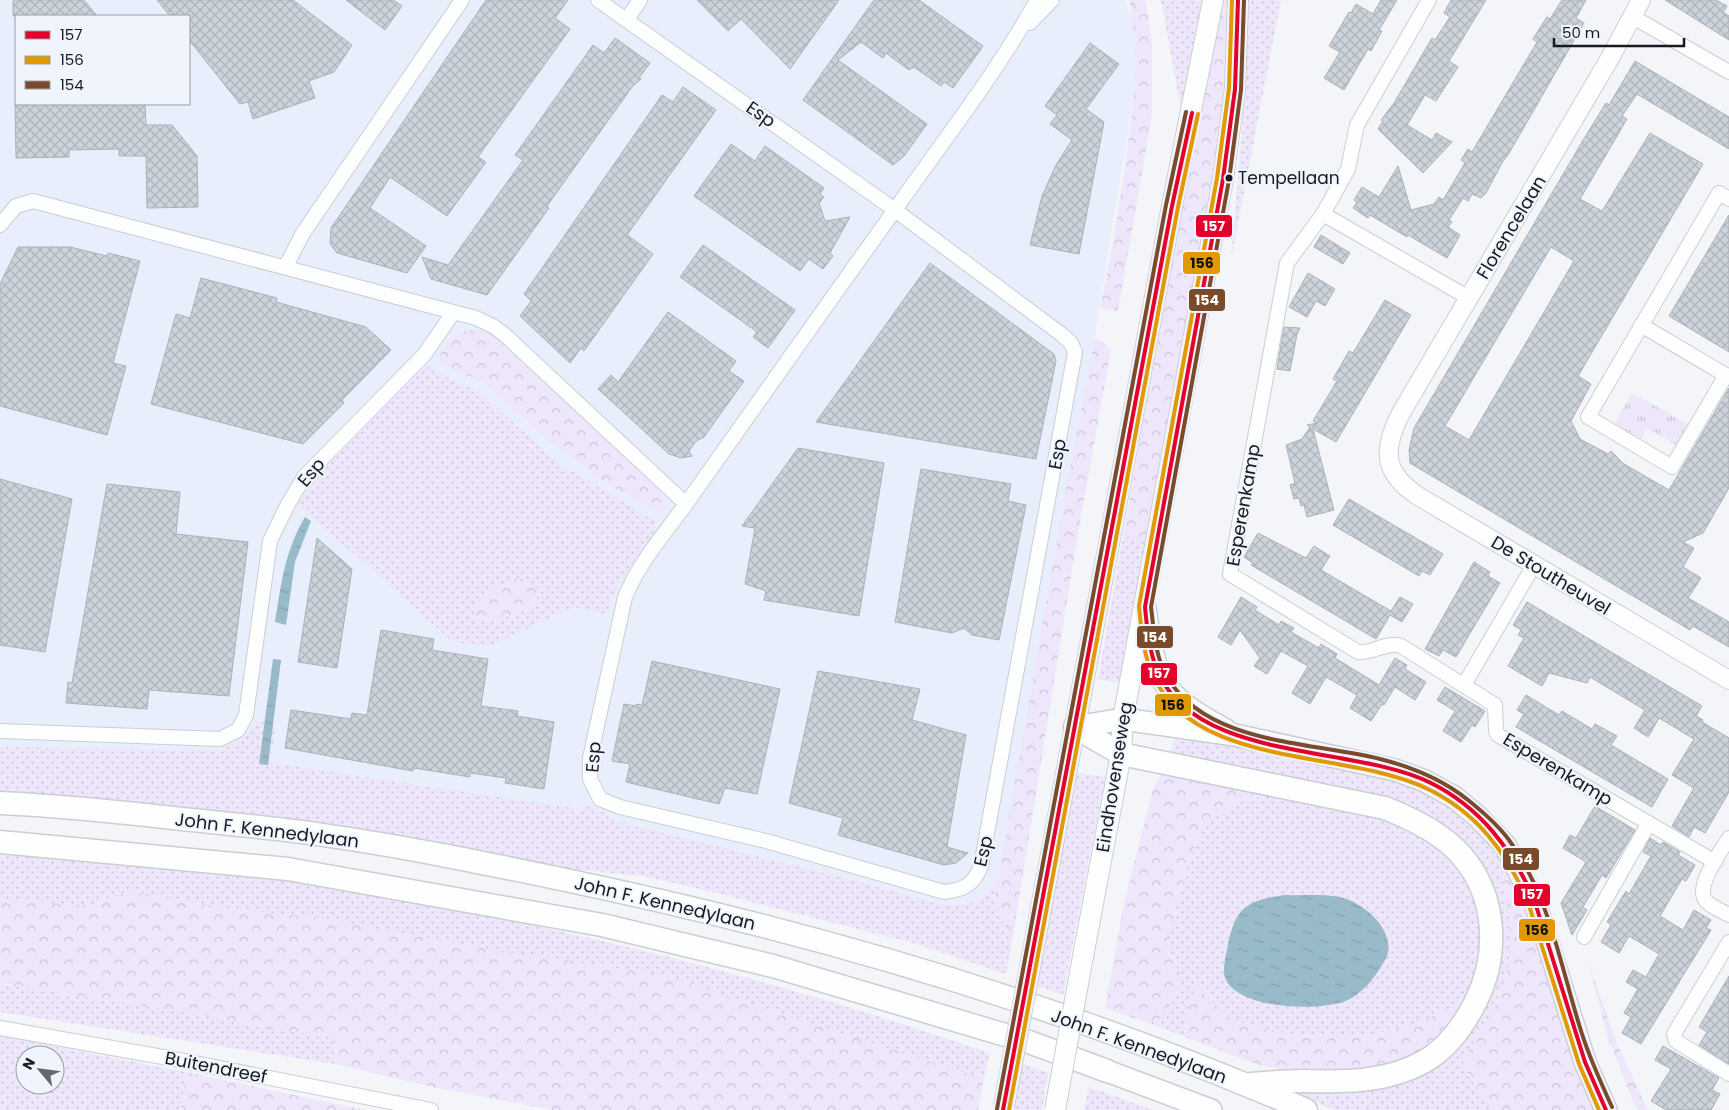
<svg xmlns="http://www.w3.org/2000/svg" width="1729" height="1110" font-family="Poppins,sans-serif">
<style>
.built{fill:#e8eefc;fill-rule:evenodd}
.grass{fill:url(#grass-dots);fill-rule:evenodd}
.forest{fill:url(#forest-crowns)}
.park{fill:url(#park-tufts)}
.water{fill:url(#water-ripples)}
.building{fill:url(#building-cross-hatch);stroke:#aeb1b6;fill-rule:evenodd}
.lines{fill:none;stroke-linecap:round;stroke-linejoin:round}
.minor-casing{stroke:#cbced3;stroke-width:16}
.tertiary-casing{stroke:#cbced3;stroke-width:20}
.secondary-casing{stroke:#cbced3;stroke-width:22}
.primary-casing{stroke:#cbced3;stroke-width:24}
.trunk-casing{stroke:#cbced3;stroke-width:25}
.minor{stroke:#fdfefe;stroke-width:14}
.tertiary{stroke:#fdfefe;stroke-width:18}
.secondary{stroke:#fdfefe;stroke-width:20}
.primary{stroke:#fdfefe;stroke-width:21}
.trunk{stroke:#fdfefe;stroke-width:22}
.secondary-bridge-casing{stroke:#cbced3;stroke-width:22;stroke-linecap:butt}
.secondary-bridge{stroke:#fdfefe;stroke-width:20}
.bus-1-casing{stroke:#f0f4fc;stroke-width:8}
.bus-2-casing{stroke:#f0f4fc;stroke-width:8}
.bus-3-casing{stroke:#f0f4fc;stroke-width:8}
.bus-1{stroke:#e4002b;stroke-width:4}
.bus-2{stroke:#e19803;stroke-width:4}
.bus-3{stroke:#7a4b2a;stroke-width:4}
.bus-dot{fill:#171a21;stroke:#f0f4fc;stroke-width:2}
.labels{text-anchor:middle;dominant-baseline:central;stroke-width:4;stroke-linejoin:round;paint-order:stroke}
.bus-label{font-size:17px;fill:#171a21;stroke:#f0f4fc;text-anchor:start}
.street-label{font-size:18px;fill:#171a21;stroke:#f0f4fc}
.line-badge{stroke:#f0f4fc;stroke-width:2}
.badge-label{font-size:14px;text-anchor:middle;font-weight:bold;fill:#fff}
.pale-badge-label{font-size:14px;text-anchor:middle;font-weight:bold;fill:#111}
</style>
<defs>
<pattern id="grass-dots" width="8" height="8" patternUnits="userSpaceOnUse" patternTransform="scale(1.25)"><rect width="8" height="8" fill="#eee6fa"/><path d="M2 2h.1M6 6h.1" fill="none" stroke="#cbc5d6" stroke-width="1.8" stroke-linecap="round"/></pattern>
<pattern id="forest-crowns" width="20" height="18" patternUnits="userSpaceOnUse" patternTransform="scale(1.25)"><rect width="20" height="18" fill="#eee6fa"/><path d="M2 6a3 3 0 1 1 6 0M12 15a3 3 0 1 1 6 0" fill="none" stroke="#cbc5d6"/></pattern>
<pattern id="park-tufts" width="24" height="20" patternUnits="userSpaceOnUse" patternTransform="scale(1.25)"><rect width="24" height="20" fill="#eee6fa"/><path d="M3 7l-1-3M5 7V3M7 7l1-3M15 17l-1-3M17 17v-4M19 17l1-3" fill="none" stroke="#cbc5d6"/></pattern>
<pattern id="water-ripples" width="26" height="14" patternUnits="userSpaceOnUse" patternTransform="scale(1.25)"><rect width="26" height="14" fill="#99bac9"/><path d="M2 4q2-2 4 0t4 0M15 11q2-2 4 0t4 0" fill="none" stroke="#839fac"/></pattern>
<pattern id="building-cross-hatch" width="8" height="8" patternUnits="userSpaceOnUse" patternTransform="scale(1.25)"><rect width="8" height="8" fill="#ccd3db"/><path d="M0 0l8 8M0 8l8-8" fill="none" stroke="#aeb5bc"/></pattern>
</defs>
<rect width="100%" height="100%" fill="#f3f5f9"/>
<path class="built" d="M0,0H1124L1143,39L999,925L0,769ZM16,16H189V104H16Z"/>
<g class="grass">
<polygon points="1160,0 1208,0 1182,115 1162,5"/>
<polygon points="1246,0 1281,0 1231,259 1242,133"/>
<polygon points="432,367 452,381 478,391 560,464 654,521 656,528 618,585 607,614 574,607 489,646 453,642 298,504 312,482 423,368"/>
<polygon points="1123,536 1155,541 1128,685 1098,679"/>
<polygon points="257,721 275,724 271,763 579,809 592,805 619,822 840,877 948,906 977,902 998,883 994,902 1012,942 1006,974 917,944 700,889 642,876 567,869 0,796 0,747 222,750 246,736"/>
<polygon points="1176,735 1394,779 1453,803 1499,850 1512,935 1508,972 1493,1011 1477,1036 1466,1072 1494,1110 1334,1110 1296,1093 1297,1089 1429,1066 1500,937 1437,825 1170,755"/>
<polygon points="1077,773 1105,776 1063,995 1037,986"/>
<path d="M1271,792L1383,816L1407,826L1455,860L1472,886L1485,937L1470,997C1450,1007 1429,1019 1408,1026C1364,1040 1317,1040 1272,1030C1257,1027 1238,1024 1225,1014C1215,1006 1205,994 1196,984L1184,1031L1190,1039L1149,1023C1170,1018 1174,996 1182,978C1178,969 1171,959 1170,949C1168,928 1191,845 1204,828C1220,809 1249,801 1271,792ZM1286,895C1335,897 1355,891 1388,935L1385,961L1356,995L1224,965L1232,923Z"/>
<path d="M0,854C96,859 193,867 289,879C333,885 376,895 419,903C613,938 804,989 990,1053L984,1079L905,1055L470,946L320,918L224,908L133,892L113,895L93,906L0,899Z"/>
<polygon points="0,984 203,1015 272,1030 336,1036 335,1064 0,1012"/>
<path d="M0,1036L186,1072L181,1110H0ZM25,1055H55V1085H25Z"/>
<polygon points="1021,1063 1048,1073 1042,1110 1014,1110"/>
<polygon points="1089,1087 1148,1108 1154,1110 1084,1110"/>
</g>
<g class="forest">
<path d="M1129,0H1145L1146,4L1152,42V115L1118,311L1100,309C1111,254 1121,199 1128,144C1135,95 1140,48 1129,0Z"/>
<polygon points="1223,0 1234,0 1229,82 1155,541 1123,536 1170,271"/>
<polygon points="489,330 657,488 665,501 665,510 660,513 605,482 546,439 483,381 455,371 440,360 441,350 463,331"/>
<polygon points="1095,337 1111,349 1076,545 1012,942 994,902 1065,495"/>
<path d="M519,578L531,582L537,587L538,595L534,606C517,614 498,622 478,621C463,599 502,583 519,578Z"/>
<path d="M1161,775L1271,792C1249,801 1220,809 1204,828C1191,845 1168,928 1170,949C1171,959 1178,969 1182,978L1165,1016L1149,1023L1105,1008L1124,903L1153,789Z"/>
<path d="M1499,850L1526,903L1597,1110H1494L1462,1065C1468,1046 1483,1030 1492,1012C1522,956 1508,909 1499,850Z"/>
<polygon points="133,892 224,908 320,918 470,946 659,974 984,1079 978,1110 553,1110 437,1088 335,1064 335,1036 272,1030 203,1015 0,984 0,899 93,906 113,895"/>
<polygon points="1588,962 1618,1046 1648,1110 1638,1110 1633,1101 1608,1038"/>
<path d="M1196,984C1205,994 1214,1006 1225,1014C1238,1024 1256,1027 1272,1030C1317,1040 1364,1040 1408,1026C1429,1019 1450,1007 1470,997L1437,1042L1387,1069L1320,1074L1262,1066L1190,1039L1183,1027Z"/>
<polygon points="186,1072 365,1110 181,1110"/>
</g>
<polygon class="park" points="1632,393 1688,424 1676,445 1647,428 1640,441 1614,425"/>
<g class="water">
<path d="M305,517L311,521L295,562L286,625L275,622C281,585 285,550 305,517Z"/>
<polygon points="273,659 281,660 268,765 259,764"/>
<path d="M1286,895C1305,896 1328,893 1346,899C1370,907 1400,937 1384,962C1376,976 1363,993 1348,1000C1322,1012 1241,1010 1226,980C1222,971 1225,959 1227,950C1234,909 1245,900 1286,895Z"/>
</g>
<g class="building">
<polygon points="13,0 84,0 97,16 13,16"/>
<polygon points="157,0 293,0 352,45 334,72 309,81 315,98 253,119 248,102 240,104 189,40 189,16 170,16"/>
<polygon points="346,0 393,0 402,6 385,30"/>
<polygon points="486,0 568,0 555,18 570,29 478,157 486,162 447,216 390,177 370,208 426,246 407,273 337,253 330,244 331,228"/>
<polygon points="697,0 839,0 790,69 741,19 728,31"/>
<polygon points="874,0 919,0 983,46 953,88 944,82 941,86 914,67 909,70 886,53 883,58 861,42 838,60 927,124 904,156 893,165 803,100"/>
<polygon points="1381,0 1397,0 1379,30 1382,31 1371,51 1368,49 1344,90 1324,78 1340,52 1329,46 1349,12 1351,13 1356,4 1373,14"/>
<polygon points="1451,0 1486,0 1449,61 1458,67 1445,87 1436,101 1425,95 1407,125 1432,140 1436,133 1452,142 1423,173 1378,129 1383,121 1381,120 1394,103 1432,38 1435,40 1450,17 1444,13"/>
<polygon points="1562,0 1586,0 1576,18 1584,23 1508,155 1503,161 1486,193 1481,198 1472,194 1468,201 1463,198 1449,220 1452,222 1448,227 1460,235 1447,258 1408,235 1407,237 1370,215 1368,218 1353,208 1357,202 1354,200 1362,187 1379,197 1398,166 1411,210 1434,204 1439,197 1443,200 1465,163 1461,160 1468,149 1472,152 1537,42 1533,39 1547,17 1550,19"/>
<polygon points="1665,0 1716,0 1727,6 1723,12 1729,16 1729,40"/>
<polygon points="615,38 650,63 639,78 641,79 632,87 547,206 549,208 487,295 431,279 422,257 448,265 523,160 515,155 593,45 604,53"/>
<polygon points="1090,43 1119,64 1086,109 1104,122 1079,254 1030,245 1042,196 1056,165 1072,140 1050,124 1057,115 1045,106"/>
<path d="M1635,61L1729,117V149L1637,94L1622,116L1627,119L1580,199L1602,211L1650,133L1703,164L1578,376L1591,384L1571,421L1580,439L1608,454L1611,451L1624,464L1669,490L1729,388V488L1703,533L1683,542L1694,548L1683,567L1701,578L1688,598L1729,622V647L1693,626L1690,630L1675,621L1410,463L1409,450L1414,428L1582,142L1606,103L1609,105ZM1551,247L1574,261L1469,440L1445,426Z"/>
<polygon points="683,87 716,110 627,235 653,254 584,351 581,348 570,363 520,316 531,301 524,294 662,95 673,102"/>
<polygon points="15,104 145,104 146,125 172,125 197,156 198,207 147,208 146,156 119,156 119,149 69,150 69,157 16,158"/>
<polygon points="731,144 755,161 765,146 824,188 820,194 824,197 819,203 825,221 850,217 830,253 833,256 823,269 809,259 800,271 694,196"/>
<polygon points="1729,215 1729,352 1669,316"/>
<polygon points="1321,235 1350,253 1343,264 1314,247"/>
<polygon points="703,245 795,310 768,348 753,337 757,332 680,277"/>
<polygon points="18,247 70,247 107,256 108,253 140,261 113,363 126,366 107,435 0,406 0,284"/>
<polygon points="930,263 1054,354 1056,361 1036,459 816,422"/>
<polygon points="1308,273 1335,289 1325,306 1316,301 1307,317 1289,307"/>
<polygon points="201,278 277,298 276,302 366,327 391,350 342,400 344,403 303,444 151,404 176,314 190,318"/>
<polygon points="1385,300 1411,315 1336,442 1313,429 1334,510 1307,517 1304,505 1301,506 1299,498 1294,499 1290,485 1295,483 1286,445 1302,439 1310,427 1307,425 1317,423 1313,421 1337,381 1333,379 1349,351 1353,353"/>
<polygon points="668,312 736,361 729,371 744,381 704,437 696,441 689,451 692,456 681,458 669,454 598,389 611,375 618,382"/>
<polygon points="1284,327 1300,328 1297,334 1290,371 1277,369"/>
<polygon points="798,448 884,463 859,616 764,600 766,591 745,584 755,528 742,526"/>
<polygon points="921,469 1011,484 1008,501 1026,505 999,640 972,635 964,628 952,633 895,622"/>
<polygon points="0,479 72,499 45,652 0,645"/>
<polygon points="107,484 180,492 176,534 248,542 229,696 149,690 147,709 66,703 68,682 72,683"/>
<polygon points="1349,499 1443,554 1430,575 1422,571 1419,576 1333,525"/>
<polygon points="1258,533 1306,558 1314,546 1330,556 1321,570 1391,611 1400,597 1413,604 1402,622 1390,615 1376,639 1251,565 1253,563 1244,557"/>
<polygon points="317,538 352,569 337,668 298,662"/>
<polygon points="1474,562 1490,572 1488,576 1500,583 1456,657 1443,650 1439,656 1425,649"/>
<polygon points="1241,597 1257,607 1255,610 1279,625 1281,621 1294,628 1291,632 1319,648 1321,644 1337,654 1335,658 1379,685 1395,658 1407,665 1405,669 1426,682 1415,700 1395,687 1384,705 1382,704 1371,721 1350,708 1357,695 1326,677 1310,704 1292,693 1308,666 1281,651 1267,674 1254,666 1260,658 1240,630 1231,645 1218,637"/>
<polygon points="1527,602 1702,706 1696,716 1703,720 1702,722 1729,738 1729,792 1705,833 1694,827 1689,837 1672,826 1694,788 1672,775 1694,739 1659,718 1648,737 1634,728 1645,710 1590,677 1587,683 1549,673 1542,686 1508,666 1524,638 1518,635 1521,630 1513,625"/>
<polygon points="381,630 434,639 432,650 488,659 481,706 518,711 517,716 554,722 544,789 505,783 506,778 470,773 470,777 414,768 413,771 285,748 291,710 351,719 352,713 367,715"/>
<polygon points="652,661 780,689 757,794 725,788 719,804 626,782 630,764 612,761 624,704 636,706 636,704 642,705"/>
<polygon points="818,671 920,689 912,720 966,735 947,847 968,853 956,863 944,865 838,835 843,818 789,803"/>
<polygon points="1445,687 1485,711 1475,727 1472,725 1461,742 1443,731 1455,711 1437,700"/>
<polygon points="1526,695 1559,715 1562,711 1592,729 1595,724 1617,736 1611,745 1668,779 1652,807 1516,727 1524,714 1517,710"/>
<polygon points="1595,806 1635,830 1606,878 1602,875 1583,907 1587,910 1572,935 1561,903 1586,862 1563,848 1570,835 1576,838"/>
<polygon points="1650,838 1661,845 1663,842 1680,852 1678,855 1695,865 1686,881 1682,879 1660,916 1683,930 1694,910 1711,920 1706,928 1711,930 1641,1044 1622,1033 1631,1017 1624,1013 1638,989 1626,982 1633,970 1646,977 1659,954 1629,936 1619,953 1601,942 1611,925 1607,922 1626,891 1629,894 1651,856 1643,852"/>
<polygon points="1729,976 1729,1064 1699,1045 1707,1032 1699,1027"/>
<polygon points="1663,1046 1719,1078 1712,1090 1720,1094 1711,1110 1666,1110 1651,1101 1671,1069 1655,1060"/>
</g>
<g class="lines">
<defs>
<g id="minor">
<path d="M598,0L895,210L1061,334L1071,343L1075,352L981,866C974,884 964,890 944,892L766,841L620,807L600,799L590,779V758L625,597C639,563 664,534 686,504C758,402 831,299 904,197C950,132 999,69 1037,0"/>
<polyline points="1633,17 1729,72"/>
<polyline points="627,19 640,0"/>
<polyline points="1030,23 1052,0"/>
<polyline points="1323,214 1348,169 1357,125 1429,0"/>
<polyline points="0,225 16,206 33,201 476,318 493,326 505,335 686,504"/>
<polyline points="286,266 303,233 462,0"/>
<path d="M1469,298L1323,214L1287,263L1230,574L1358,652C1373,654 1386,641 1401,646L1495,705L1496,731L1498,735L1715,862"/>
<polyline points="1641,325 1729,377"/>
<polyline points="1726,375 1672,467 1588,417 1719,193 1729,199"/>
<polyline points="1464,685 1534,565"/>
<polyline points="0,731 220,739 238,730 246,715 270,541 287,506 304,477 424,355 453,313"/>
<path d="M1729,838C1721,851 1694,887 1706,901C1711,907 1722,911 1729,915"/>
<polyline points="1584,937 1649,823"/>
<polyline points="1729,942 1674,1034 1676,1041 1729,1074"/>
<polyline points="0,1028 174,1059 431,1110"/>
</g>
<path id="tertiary" d="M1641,0L1610,58L1401,413C1382,450 1383,473 1418,496L1729,680"/>
<g id="secondary">
<polyline points="1036,935 1172,206 1213,0"/>
<polyline points="1084,951 1121,754 1123,719 1223,179 1235,89 1238,0"/>
</g>
<g id="primary">
<path d="M1145,607C1155,680 1159,694 1226,730"/>
<polyline points="1075,727 1123,719 1235,735 1395,770 1425,781 1454,797 1476,815 1505,845 1535,902 1585,1062 1606,1110"/>
<polyline points="1107,1071 1211,1110"/>
</g>
<g id="trunk">
<path d="M1075,727L1121,754L1385,808C1412,819 1442,833 1462,856C1497,897 1499,954 1476,1001C1465,1023 1448,1048 1425,1061C1386,1083 1344,1082 1300,1081C1284,1081 1267,1083 1251,1084"/>
<path d="M0,803C61,806 121,812 182,819C229,824 277,828 323,835C401,846 479,862 556,878C812,931 1066,1006 1306,1110"/>
<polyline points="0,842 288,869 602,925 773,966 1029,1042 1107,1071"/>
</g>
</defs>
<use href="#minor" class="minor-casing"/>
<use href="#tertiary" class="tertiary-casing"/>
<use href="#secondary" class="secondary-casing"/>
<use href="#primary" class="primary-casing"/>
<use href="#trunk" class="trunk-casing"/>
<use href="#minor" class="minor"/>
<use href="#tertiary" class="tertiary"/>
<use href="#secondary" class="secondary"/>
<use href="#primary" class="primary"/>
<use href="#trunk" class="trunk"/>
<defs>
<g id="secondary-bridge">
<polyline points="1004,1106 1036,935"/>
<polyline points="1055,1110 1084,951"/>
</g>
</defs>
<use href="#secondary-bridge" class="secondary-bridge-casing"/>
<use href="#secondary-bridge" class="secondary-bridge"/>
<defs>
<g id="bus-1">
<path d="M1238,0L1235,89L1223,179L1145,607C1147,628 1149,650 1157,670C1196,763 1353,744 1431,783C1481,808 1510,848 1533,896L1585,1062L1606,1110"/>
<polyline points="1003,1110 1172,206 1192,113"/>
</g>
<g id="bus-2">
<path d="M1232,0L1229,88L1217,178L1139,606C1141,629 1143,652 1152,673C1193,770 1347,749 1428,789C1477,813 1505,851 1527,899L1579,1064L1599,1110"/>
<polyline points="1009,1110 1178,207 1198,114"/>
</g>
<g id="bus-3">
<path d="M1244,0L1241,90L1229,180L1151,607C1154,631 1155,656 1167,677C1207,745 1313,742 1380,759C1412,767 1442,779 1468,800C1483,812 1498,825 1509,840C1550,896 1561,969 1582,1034C1590,1059 1601,1083 1612,1107"/>
<polyline points="997,1109 1166,205 1186,112"/>
</g>
</defs>
<use href="#bus-1" class="bus-1-casing"/>
<use href="#bus-2" class="bus-2-casing"/>
<use href="#bus-3" class="bus-3-casing"/>
<use href="#bus-1" class="bus-1"/>
<use href="#bus-2" class="bus-2"/>
<use href="#bus-3" class="bus-3"/>
</g>
<circle class="bus-dot" cx="1229" cy="178" r="4.5"/>
<g class="labels">
<g class="bus-label">
<text x="1238" y="178">Tempellaan</text>
</g>
<g class="street-label">
<text transform="translate(761 114) rotate(35)">Esp</text>
<text transform="translate(1511 227) rotate(-59)">Florencelaan</text>
<text transform="translate(1057 454) rotate(-80)">Esp</text>
<text transform="translate(311 472) rotate(-50)">Esp</text>
<text transform="translate(1243 505) rotate(-80)">Esperenkamp</text>
<text transform="translate(1551 575) rotate(31)">De Stoutheuvel</text>
<text transform="translate(593 757) rotate(-85)">Esp</text>
<text transform="translate(1558 769) rotate(31)">Esperenkamp</text>
<text transform="translate(1114 777) rotate(-81)">Eindhovenseweg</text>
<text transform="translate(267 830) rotate(7)">John F. Kennedylaan</text>
<text transform="translate(983 851) rotate(-77)">Esp</text>
<text transform="translate(665 903) rotate(13)">John F. Kennedylaan</text>
<text transform="translate(1139 1046) rotate(20)">John F. Kennedylaan</text>
<text transform="translate(216 1067) rotate(11)">Buitendreef</text>
</g>
</g>
<g class="line-badge">
<rect x="1195" y="214" width="38" height="24" rx="5" fill="#e4002b"/>
<rect x="1182" y="251" width="39" height="24" rx="5" fill="#e19803"/>
<rect x="1188" y="288" width="38" height="24" rx="5" fill="#7a4b2a"/>
<rect x="1136" y="625" width="38" height="24" rx="5" fill="#7a4b2a"/>
<rect x="1140" y="662" width="38" height="24" rx="5" fill="#e4002b"/>
<rect x="1154" y="693" width="38" height="24" rx="5" fill="#e19803"/>
<rect x="1502" y="847" width="38" height="24" rx="5" fill="#7a4b2a"/>
<rect x="1513" y="883" width="38" height="24" rx="5" fill="#e4002b"/>
<rect x="1518" y="918" width="38" height="24" rx="5" fill="#e19803"/>
</g>
<g class="badge-label">
<text x="1214" y="231">157</text>
<text x="1207" y="305">154</text>
<text x="1155" y="642">154</text>
<text x="1159" y="678">157</text>
<text x="1521" y="864">154</text>
<text x="1532" y="899">157</text>
</g>
<g class="pale-badge-label">
<text x="1202" y="268">156</text>
<text x="1173" y="710">156</text>
<text x="1537" y="935">156</text>
</g>
<rect x="15" y="15" width="175" height="90" fill="#f0f4fc" stroke="#999da4"/>
<rect x="25" y="31" width="25" height="8" fill="#e4002b" stroke="#999da4"/>
<text x="60" y="40" font-size="15" fill="#171a21">157</text>
<rect x="25" y="56" width="25" height="8" fill="#e19803" stroke="#999da4"/>
<text x="60" y="65" font-size="15" fill="#171a21">156</text>
<rect x="25" y="81" width="25" height="8" fill="#7a4b2a" stroke="#999da4"/>
<text x="60" y="90" font-size="15" fill="#171a21">154</text>
<g transform="translate(40 1070) rotate(299)"><circle r="24" fill="#f0f4fc" stroke="#999da4"/>
<path d="M0-4L9 19L0 12L-9 19Z" fill="#64676d"/>
<text y="-8" font-size="14" font-weight="bold" text-anchor="middle" fill="#171a21">N</text>
</g>
<path d="M1554 38v8h130v-8" fill="none" stroke="#171a21" stroke-width="2.5"/>
<text x="1562" y="38" font-size="15" fill="#171a21" stroke="#f0f4fc" stroke-width="4" paint-order="stroke">50 m</text>
</svg>
